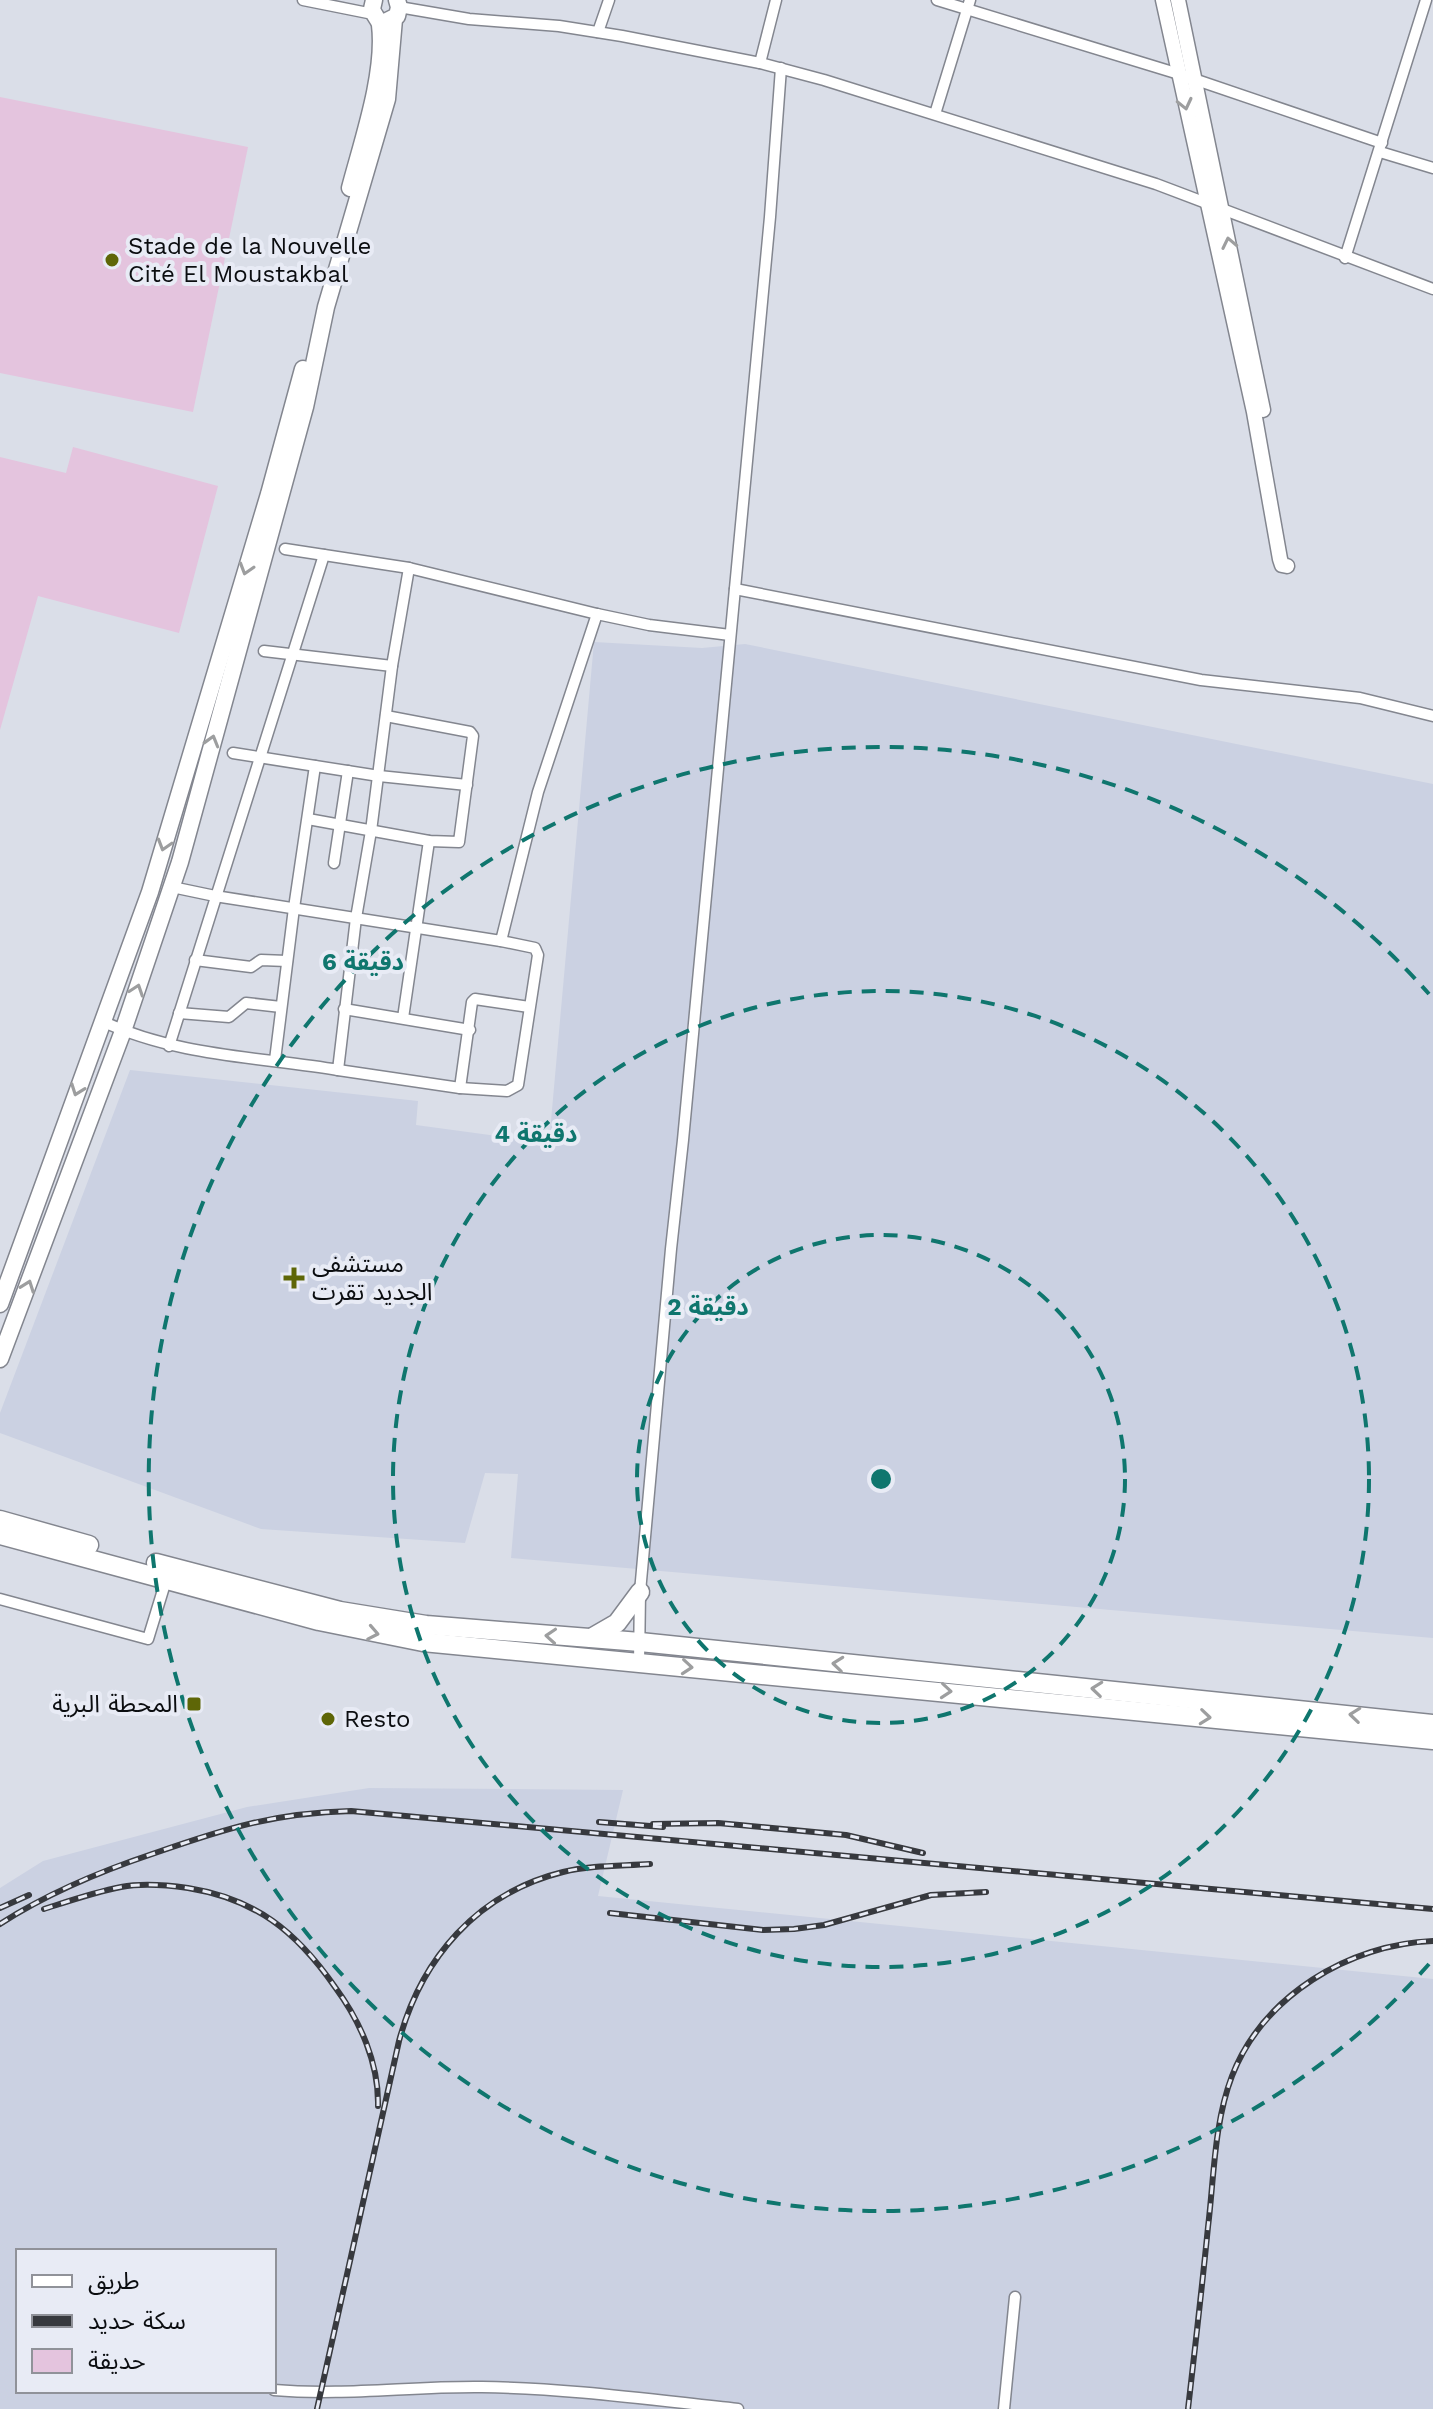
<svg xmlns="http://www.w3.org/2000/svg" width="1433" height="2409" font-family="'Work Sans','Noto Sans Arabic',sans-serif">
<style>
.built{fill:#cbd1e2;fill-rule:evenodd}
.green{fill:#e4c4de}
.lines{fill:none;stroke-linecap:round;stroke-linejoin:round}
.minor-casing{stroke:#83868f;stroke-width:13}
.tertiary-casing{stroke:#83868f;stroke-width:17}
.primary-casing{stroke:#83868f;stroke-width:19}
.trunk-casing{stroke:#83868f;stroke-width:21}
.minor{stroke:#fff;stroke-width:10}
.tertiary{stroke:#fff;stroke-width:14}
.primary{stroke:#fff;stroke-width:16}
.trunk{stroke:#fff;stroke-width:18}
.rail-casing{stroke:#37393e;stroke-width:6}
.rail{stroke:#e8ebf5;stroke-width:3;stroke-dasharray:9;stroke-linecap:butt}
.oneway{stroke:#9d9e9f}
.ring{fill:none;stroke:#0f766e;stroke-width:4;stroke-dasharray:14 10}
.poi-dot{fill:#5e6607;stroke:#e8ebf5;stroke-width:3}
.labels{text-anchor:middle;dominant-baseline:central;stroke-width:8;stroke-linejoin:round;paint-order:stroke}
.poi-label{font-size:24px;fill:#0b0d10;stroke:#e8ebf5;text-anchor:start}
.centre{fill:#0f766e;stroke:#e8ebf5;stroke-width:4}
.ring-label{font-size:24px;text-anchor:middle;font-weight:bold;fill:#0f766e;stroke:#e8ebf5;stroke-width:8;stroke-linejoin:round;paint-order:stroke}
</style>
<rect width="100%" height="100%" fill="#dadee8"/>
<g class="built">
<polygon points="594,642 702,648 745,644 1433,784 1433,1638 511,1558 518,1474 485,1473 465,1543 261,1529 0,1433 0,1413 130,1070 418,1101 416,1125 549,1143"/>
<path d="M369,1788L623,1790L598,1896L1433,1979V2409H0V1888L43,1861L247,1807ZM18,2251H274V2391H18Z"/>
</g>
<g class="green">
<polygon points="0,97 248,147 193,412 0,373"/>
<polygon points="73,447 218,486 179,633 38,596 0,730 0,457 66,473"/>
</g>
<g class="lines">
<defs>
<g id="minor">
<polyline points="303,0 373,14"/>
<polyline points="937,0 1179,74 1382,143"/>
<polyline points="399,7 469,19 559,26 622,36 760,63 824,80 1156,184 1433,289"/>
<polyline points="598,32 609,0"/>
<polyline points="760,63 776,0"/>
<polyline points="935,114 970,0"/>
<polyline points="1380,152 1433,168"/>
<polyline points="1345,258 1426,0"/>
<polyline points="409,568 597,614 649,625 730,635"/>
<polyline points="735,589 1201,680 1360,698 1433,716"/>
<polyline points="264,651 392,666"/>
<polyline points="233,753 379,776 467,785"/>
<polyline points="308,819 429,841 459,842 473,736 470,732 386,716"/>
<polyline points="334,863 348,771"/>
<polyline points="172,887 215,896 501,941 538,792 597,614"/>
<polyline points="195,960 251,967 261,960 287,961"/>
<polyline points="344,1009 470,1030"/>
<polyline points="179,1013 229,1017 246,1003 281,1007"/>
<polyline points="403,1018 429,841"/>
<path d="M102,1021C175,1056 260,1057 338,1070L356,918L371,831L392,666L409,568L285,549"/>
<polyline points="169,1046 324,555"/>
<polyline points="275,1060 294,908 315,766"/>
<polyline points="338,1070 460,1088 507,1091 518,1085 538,955 535,948 501,941"/>
<polyline points="460,1088 472,1002 475,999 529,1007"/>
<polyline points="0,1599 148,1639 167,1577"/>
<polyline points="639,1663 640,1592 671,1249 683,1140 770,217 781,68"/>
<path d="M274,2390C344,2396 412,2386 482,2387C567,2388 653,2400 738,2409"/>
<polyline points="1004,2409 1015,2297"/>
</g>
<g id="tertiary">
<polyline points="1163,0 1254,412 1280,559 1282,565 1287,566"/>
<polyline points="1178,0 1263,410"/>
</g>
<g id="primary">
<polyline points="385,22 397,16 399,7 397,0"/>
<path d="M350,188C362,142 386,73 380,25C379,19 374,16 372,9L374,0"/>
<polyline points="0,1304 150,892 269,494 303,369"/>
<polyline points="0,1359 123,1031 180,862 305,407 326,307 387,99 394,19"/>
</g>
<g id="trunk">
<polyline points="0,1520 89,1545"/>
<polyline points="0,1535 319,1621 423,1642 1433,1740"/>
<polyline points="156,1563 340,1611 426,1625 640,1642 1433,1724"/>
<polyline points="591,1638 617,1623 640,1592"/>
</g>
</defs>
<use href="#minor" class="minor-casing"/>
<use href="#tertiary" class="tertiary-casing"/>
<use href="#primary" class="primary-casing"/>
<use href="#trunk" class="trunk-casing"/>
<use href="#minor" class="minor"/>
<use href="#tertiary" class="tertiary"/>
<use href="#primary" class="primary"/>
<use href="#trunk" class="trunk"/>
<defs>
<g id="rail">
<polyline points="599,1822 663,1827"/>
<polyline points="653,1824 718,1823 846,1835 923,1853"/>
<polyline points="0,1908 29,1895"/>
<path d="M44,1909C69,1901 95,1892 121,1887C142,1883 167,1885 188,1888C256,1899 296,1931 335,1987C360,2021 379,2063 378,2106"/>
<polyline points="610,1913 763,1930 794,1929 824,1925 931,1895 986,1892"/>
<path d="M0,1924C48,1893 101,1871 155,1853C227,1828 274,1813 351,1811L1433,1909"/>
<path d="M317,2409L399,2041C421,1959 477,1893 563,1872C591,1865 621,1866 650,1864"/>
<path d="M1188,2409C1195,2348 1202,2288 1208,2227C1214,2178 1214,2123 1232,2076C1263,1996 1349,1944 1433,1941"/>
</g>
</defs>
<use href="#rail" class="rail-casing"/>
<use href="#rail" class="rail"/>
</g>
<defs><path id="oneway-chevron" d="M-2-3.5L2.5 0L-2 3.5" fill="none" stroke-width="1.6" stroke-linecap="round" stroke-linejoin="round" transform="scale(2)"/></defs>
<g class="oneway">
<use href="#oneway-chevron" transform="translate(1185 104) rotate(77)"/>
<use href="#oneway-chevron" transform="translate(1229 243) rotate(-102)"/>
<use href="#oneway-chevron" transform="translate(246 569) rotate(107)"/>
<use href="#oneway-chevron" transform="translate(212 741) rotate(-74)"/>
<use href="#oneway-chevron" transform="translate(164 845) rotate(107)"/>
<use href="#oneway-chevron" transform="translate(137 990) rotate(-71)"/>
<use href="#oneway-chevron" transform="translate(77 1090) rotate(110)"/>
<use href="#oneway-chevron" transform="translate(28 1286) rotate(-70)"/>
<use href="#oneway-chevron" transform="translate(373 1633) rotate(11)"/>
<use href="#oneway-chevron" transform="translate(551 1636) rotate(-176)"/>
<use href="#oneway-chevron" transform="translate(838 1664) rotate(-174)"/>
<use href="#oneway-chevron" transform="translate(687 1667) rotate(5)"/>
<use href="#oneway-chevron" transform="translate(1097 1689) rotate(-174)"/>
<use href="#oneway-chevron" transform="translate(946 1691) rotate(5)"/>
<use href="#oneway-chevron" transform="translate(1355 1715) rotate(-174)"/>
<use href="#oneway-chevron" transform="translate(1205 1717) rotate(6)"/>
</g>
<g class="ring">
<circle cx="881" cy="1479" r="244"/>
<circle cx="881" cy="1479" r="488"/>
<path d="M1429 1964A732 732 0 1 1 1429 994"/>
</g>
<g class="poi-dot">
<circle cx="112" cy="260" r="8"/>
<path d="M290 1266h8v8h8v8h-8v8h-8v-8h-8v-8h8z"/>
<rect x="186" y="1696" width="16" height="16" rx="4"/>
<circle cx="328" cy="1719" r="8"/>
</g>
<g class="labels">
<g class="poi-label">
<text x="128" y="246">Stade de la Nouvelle<tspan x="128" dy="28">Cité El Moustakbal</tspan></text>
<text x="312" y="1264">مستشفى<tspan x="312" dy="28">الجديد تقرت</tspan></text>
<text x="178" y="1704" text-anchor="end">المحطة البرية</text>
<text x="344" y="1719">Resto</text>
</g>
</g>
<circle cx="881" cy="1479" r="12" class="centre"/>
<g class="ring-label">
<text x="363" y="970">6 دقيقة</text>
<text x="536" y="1142">4 دقيقة</text>
<text x="708" y="1315">2 دقيقة</text>
</g>
<rect x="16" y="2249" width="260" height="144" fill="#e8ebf5" stroke="#909299" stroke-width="2"/>
<rect x="32" y="2275" width="40" height="12" fill="#ffffff" stroke="#909299" stroke-width="2"/>
<text x="88" y="2289" font-size="24" fill="#0b0d10">طريق</text>
<rect x="32" y="2315" width="40" height="12" fill="#37393e" stroke="#909299" stroke-width="2"/>
<text x="88" y="2329" font-size="24" fill="#0b0d10">سكة حديد</text>
<rect x="32" y="2349" width="40" height="24" fill="#e4c4de" stroke="#909299" stroke-width="2"/>
<text x="88" y="2369" font-size="24" fill="#0b0d10">حديقة</text>
</svg>
